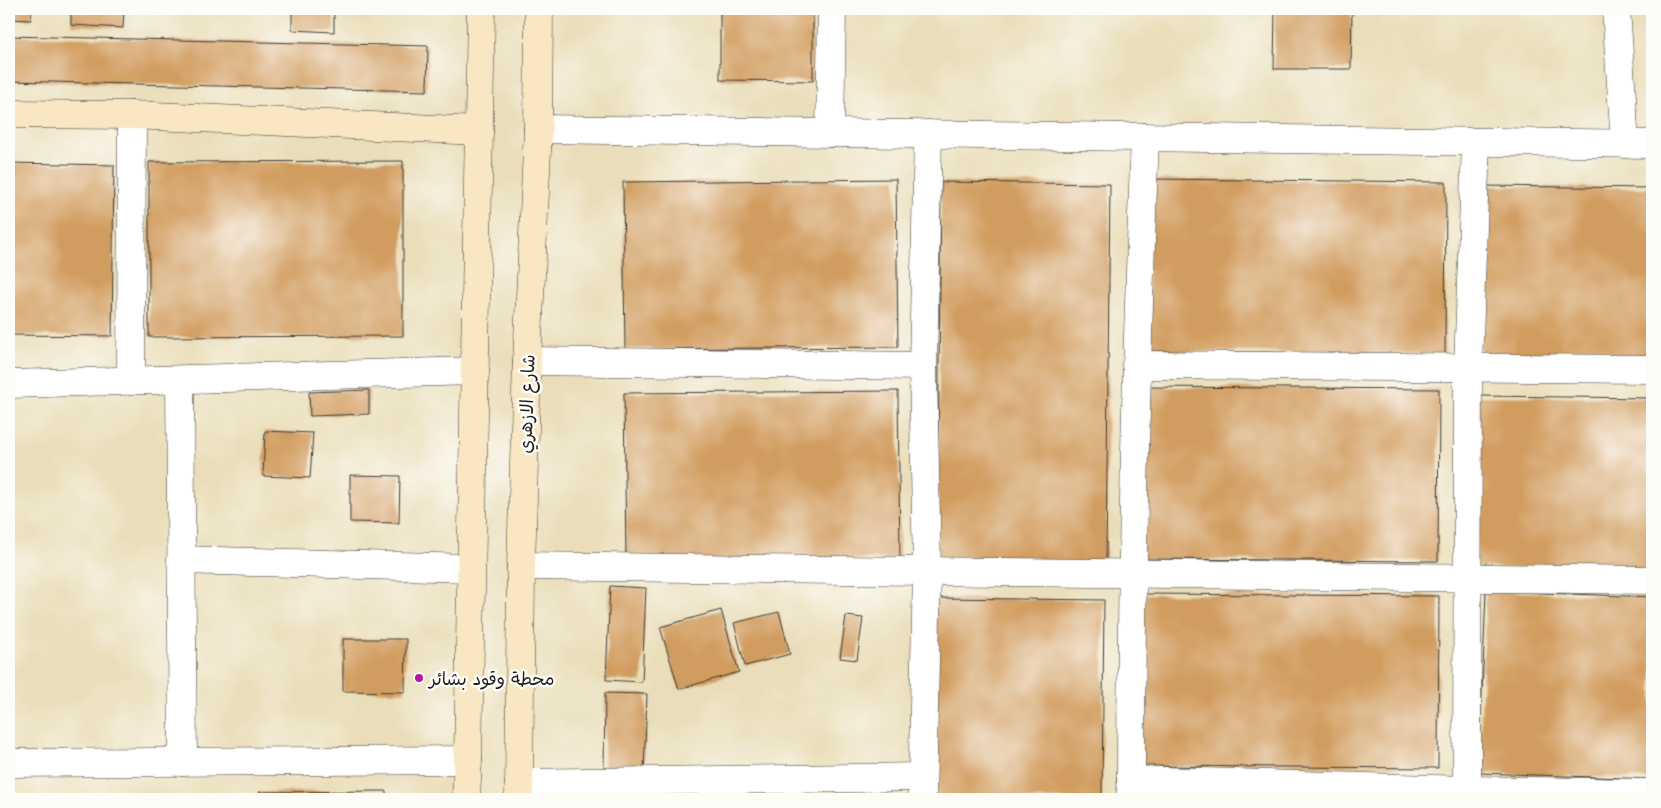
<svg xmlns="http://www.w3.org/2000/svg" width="1661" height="808" font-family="Mali,'Playpen Sans Arabic',sans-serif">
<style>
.building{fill:#d19c5e}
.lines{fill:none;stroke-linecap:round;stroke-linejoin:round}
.street-casing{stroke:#3b3934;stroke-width:29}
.secondary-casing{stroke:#3b3934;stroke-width:29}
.street{stroke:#fff;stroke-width:28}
.secondary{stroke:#f9e7c3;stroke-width:28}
.poi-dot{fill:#b5179e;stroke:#fdfcf7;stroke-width:2}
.labels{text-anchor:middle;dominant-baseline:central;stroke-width:5;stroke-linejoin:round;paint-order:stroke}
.street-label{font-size:18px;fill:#1c1c1c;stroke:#fdfcf7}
.poi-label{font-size:18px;fill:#1c1c1c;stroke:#fdfcf7;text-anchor:start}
</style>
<rect width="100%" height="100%" fill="#fdfcf7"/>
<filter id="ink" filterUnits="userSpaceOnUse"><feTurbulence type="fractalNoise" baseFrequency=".02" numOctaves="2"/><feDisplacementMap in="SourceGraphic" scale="10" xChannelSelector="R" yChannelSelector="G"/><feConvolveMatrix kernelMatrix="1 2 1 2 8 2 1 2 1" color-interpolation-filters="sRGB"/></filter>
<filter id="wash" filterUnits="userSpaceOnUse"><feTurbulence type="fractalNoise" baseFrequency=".0096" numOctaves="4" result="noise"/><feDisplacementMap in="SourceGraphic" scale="20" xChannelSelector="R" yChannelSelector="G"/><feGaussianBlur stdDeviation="1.12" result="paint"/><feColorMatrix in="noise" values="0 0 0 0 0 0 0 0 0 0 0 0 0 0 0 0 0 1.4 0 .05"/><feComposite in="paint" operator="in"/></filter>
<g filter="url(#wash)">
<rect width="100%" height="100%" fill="#eadeba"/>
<g id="blocks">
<g class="building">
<polygon points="9,9 32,9 31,20 9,19"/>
<polygon points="71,9 124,10 123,28 71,25"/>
<polygon points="720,9 813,9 813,81 720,80"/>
<polygon points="1275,9 1352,9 1351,69 1274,69"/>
<polygon points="292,10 334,12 334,32 292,30"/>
<polygon points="9,36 428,46 427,91 9,81"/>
<polygon points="403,161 403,336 149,337 149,162"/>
<polygon points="9,163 114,165 112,336 9,335"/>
<polygon points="896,179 898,347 625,349 623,182"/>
<polygon points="1148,179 1446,182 1445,354 1148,351"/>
<polygon points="941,182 1110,184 1106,563 937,561"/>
<polygon points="1481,186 1652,188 1652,359 1480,357"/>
<polygon points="1141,387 1439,389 1438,561 1140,559"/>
<polygon points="369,390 369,414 310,416 309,392"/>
<polygon points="898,391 900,559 626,561 624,393"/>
<polygon points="1478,396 1652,398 1652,570 1476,567"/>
<polygon points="265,431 313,433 310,478 263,476"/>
<polygon points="350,475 400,476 399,523 350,522"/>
<polygon points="610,586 646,588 642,682 606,680"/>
<polygon points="1486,591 1652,597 1652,779 1479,773"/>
<polygon points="1141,594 1439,596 1438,768 1140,766"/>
<polygon points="935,598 1104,600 1102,799 933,799"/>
<polygon points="721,610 739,672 679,689 660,627"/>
<polygon points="779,612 790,654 745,666 734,623"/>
<polygon points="846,616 863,618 857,660 840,658"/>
<polygon points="343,639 406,639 405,692 343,691"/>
<polygon points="605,693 647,694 644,771 604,769"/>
<polygon points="386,791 386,799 265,799 259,792"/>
</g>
</g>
</g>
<g filter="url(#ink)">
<use href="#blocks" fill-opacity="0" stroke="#3b3934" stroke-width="1"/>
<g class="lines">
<defs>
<g id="street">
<polyline points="1616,9 1625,144"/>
<polyline points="538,129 1652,144"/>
<polyline points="830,133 832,9"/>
<polyline points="527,361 923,366"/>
<polyline points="1136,365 1652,369"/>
<polyline points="180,380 183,762"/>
<polyline points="131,381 132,115"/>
<polyline points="9,384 475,371"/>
<polyline points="181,560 470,568"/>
<polyline points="521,566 1652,580"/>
<polyline points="9,763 468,760"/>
<polyline points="1131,780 1467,790 1652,793"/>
<polyline points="519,783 922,777"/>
<polyline points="922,799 927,571 923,366 928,134"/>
<path d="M1131,799C1131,578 1136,358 1145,137"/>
<polyline points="1467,799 1468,367 1476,142"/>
</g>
<g id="secondary">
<polyline points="9,114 132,115 479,131"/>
<polyline points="466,799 468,760 481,9"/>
<polyline points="519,799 521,566 527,361 538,129 539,9"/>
</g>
</defs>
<use href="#street" class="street-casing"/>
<use href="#secondary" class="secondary-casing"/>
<use href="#street" class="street"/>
<use href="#secondary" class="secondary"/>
</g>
</g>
<circle class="poi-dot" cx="419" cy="678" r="5"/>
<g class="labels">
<g class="street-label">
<text transform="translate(526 404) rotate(-88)">شارع الازهري</text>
</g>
<g class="poi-label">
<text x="429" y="678">محطة وقود بشائر</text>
</g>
</g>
<rect width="1661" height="808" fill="none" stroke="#fdfcf7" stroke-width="30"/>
</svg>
